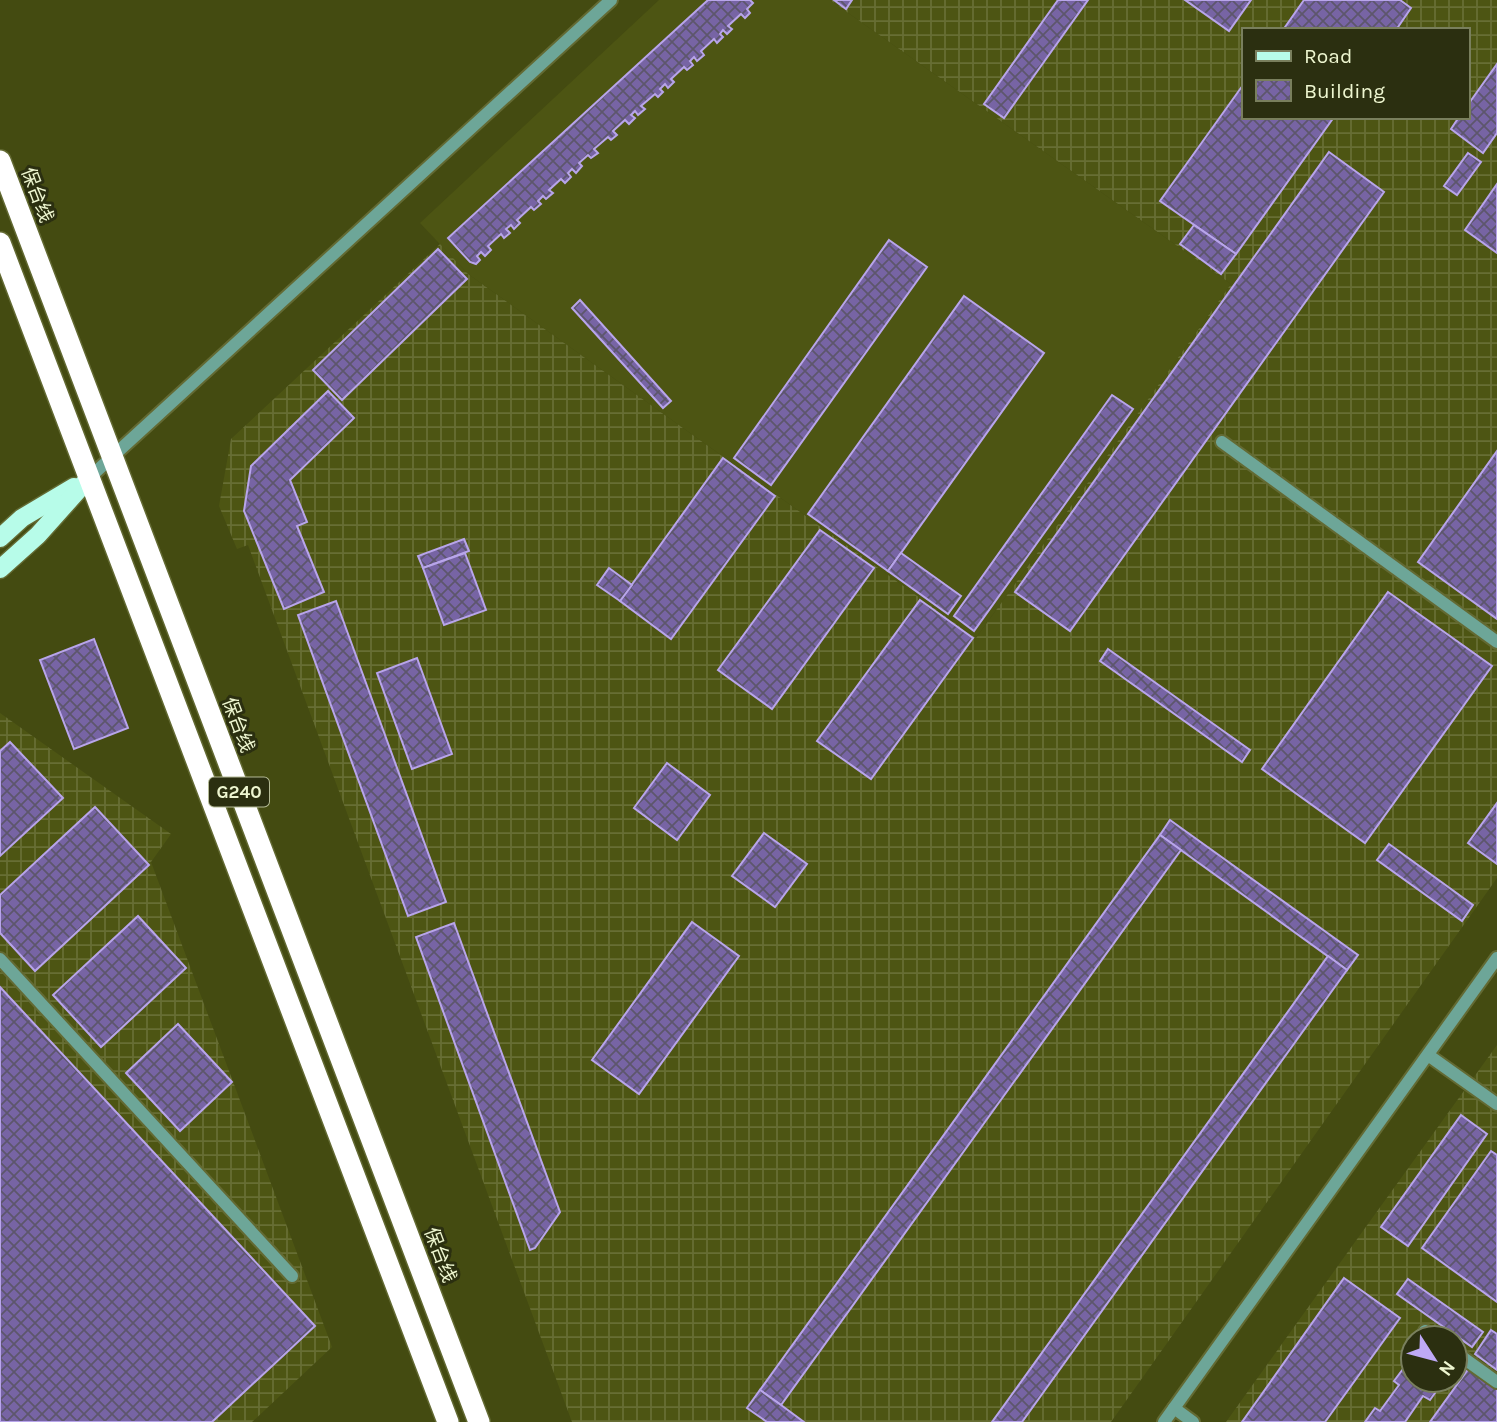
<svg xmlns="http://www.w3.org/2000/svg" width="1497" height="1422" font-family="Karla,'Noto Sans SC',sans-serif">
<style>
.built{fill:#4d5513}
.industrial{fill:url(#industrial-grid);fill-rule:evenodd}
.building{fill:url(#building-cross-hatch);stroke:#b8a5ea;stroke-width:2}
.lines{fill:none;stroke-linecap:round;stroke-linejoin:round}
.minor-casing{stroke:#636a33;stroke-width:16}
.major-casing{stroke:#636a33;stroke-width:21}
.highway-casing{stroke:#636a33;stroke-width:24}
.minor{stroke:#6da698;stroke-width:12}
.major{stroke:#b7fce9;stroke-width:18}
.highway{stroke:#fff;stroke-width:21}
.labels{text-anchor:middle;dominant-baseline:central;stroke-width:6;stroke-linejoin:round;paint-order:stroke}
.shield{fill:#2b2f10;stroke:#b4ba96;stroke-width:2}
.shield-label{font-size:18px;font-weight:bold;fill:#eef6d0}
.street-label{font-size:19px;fill:#eef6d0;stroke:#2b2f10}
</style>
<defs>
<pattern id="industrial-grid" width="8" height="8" patternUnits="userSpaceOnUse" patternTransform="scale(1.75)"><rect width="8" height="8" fill="#4d5513"/><path d="M0 4h8M4 0v8" fill="none" stroke="#676e34"/></pattern>
<pattern id="building-cross-hatch" width="8" height="8" patternUnits="userSpaceOnUse" patternTransform="scale(1.75)"><rect width="8" height="8" fill="#7764a4"/><path d="M0 0l8 8M0 8l8-8" fill="none" stroke="#5d566c"/></pattern>
</defs>
<rect width="100%" height="100%" fill="#444b11"/>
<polygon class="built" points="659,0 830,0 1231,284 976,638 468,274 420,223"/>
<g class="industrial">
<path d="M830,0H1497V878L1111,1422H572L248,545L237,549L219,506L231,439L440,244L468,274L976,638L1231,284ZM1243,30H1467V117H1243Z"/>
<polygon points="0,713 171,834 151,862 332,1347 252,1422 0,1422"/>
<path d="M1497,1045V1422H1226L1360,1235ZM1413,1338H1455V1380H1413Z"/>
</g>
<g class="building">
<polygon points="708,0 750,0 753,3 747,9 750,13 745,18 741,14 728,26 732,29 727,34 723,30 720,34 723,37 717,43 714,39 701,51 704,55 697,61 694,57 690,61 693,65 687,70 684,67 671,79 674,82 668,88 665,84 660,89 663,92 658,97 655,94 641,106 645,109 638,115 635,111 631,115 635,118 629,124 625,120 613,131 617,135 611,140 608,137 594,149 598,153 591,158 588,155 579,163 582,166 576,173 572,169 568,173 571,177 565,183 561,179 549,190 553,193 546,199 543,196 538,201 541,204 534,210 531,207 517,220 520,223 514,229 511,225 506,229 510,233 504,238 501,234 488,246 491,250 485,256 481,252 477,256 480,260 476,264 470,262 448,238"/>
<polygon points="834,0 852,0 846,9"/>
<polygon points="1058,0 1088,0 1004,118 984,104"/>
<polygon points="1185,0 1251,0 1229,31"/>
<polygon points="1304,0 1400,0 1411,8 1396,30 1283,30"/>
<polygon points="1497,64 1497,133 1483,153 1451,129 1459,117 1467,117 1467,106"/>
<polygon points="1243,85 1243,117 1334,117 1236,254 1160,201"/>
<polygon points="1329,152 1384,192 1070,631 1015,592"/>
<polygon points="1468,153 1481,162 1457,195 1444,186"/>
<polygon points="1497,184 1497,253 1465,230"/>
<polygon points="1194,225 1236,254 1221,274 1180,244"/>
<polygon points="889,240 927,267 771,485 734,458"/>
<polygon points="438,249 467,279 342,400 313,370"/>
<polygon points="964,296 1044,353 888,571 808,514"/>
<polygon points="580,300 671,401 663,408 572,308"/>
<polygon points="328,391 354,418 290,480 307,522 297,526 324,592 284,609 244,511 251,466"/>
<polygon points="1112,395 1133,409 974,631 954,616"/>
<polygon points="1497,451 1497,619 1418,562"/>
<polygon points="723,458 775,496 671,639 620,601"/>
<polygon points="820,530 874,568 772,709 718,670"/>
<polygon points="464,539 469,551 423,568 418,556"/>
<polygon points="465,553 486,610 444,625 423,568"/>
<polygon points="901,553 961,596 948,614 888,571"/>
<polygon points="609,568 632,585 620,601 597,585"/>
<polygon points="1388,592 1492,666 1365,843 1262,769"/>
<polygon points="920,600 973,638 871,779 817,741"/>
<polygon points="336,601 446,902 408,916 298,615"/>
<polygon points="94,639 128,728 74,749 40,660"/>
<polygon points="1108,649 1250,750 1242,762 1100,661"/>
<polygon points="417,658 452,754 412,769 377,673"/>
<polygon points="10,742 63,798 0,856 0,751"/>
<polygon points="667,763 710,795 677,840 634,808"/>
<polygon points="1497,803 1497,864 1468,843"/>
<polygon points="95,807 149,865 35,971 0,933 0,895"/>
<polygon points="1170,820 1358,955 1347,970 1160,835"/>
<polygon points="764,833 807,864 775,907 732,876"/>
<polygon points="1160,835 1181,850 781,1405 760,1390"/>
<polygon points="1389,844 1473,905 1462,921 1377,860"/>
<polygon points="138,916 186,968 101,1047 53,995"/>
<polygon points="692,922 739,956 639,1094 592,1060"/>
<polygon points="454,923 560,1212 535,1248 530,1250 416,937"/>
<polygon points="1328,956 1347,970 1022,1422 992,1422"/>
<polygon points="0,987 315,1326 212,1422 0,1422"/>
<polygon points="178,1024 232,1082 180,1131 126,1073"/>
<polygon points="1461,1115 1487,1134 1408,1246 1381,1227"/>
<polygon points="1491,1151 1497,1155 1497,1302 1422,1248"/>
<polygon points="1344,1278 1400,1318 1325,1422 1242,1422"/>
<polygon points="1408,1279 1483,1332 1472,1347 1397,1294"/>
<polygon points="1491,1330 1497,1334 1497,1370 1475,1354"/>
<polygon points="1406,1365 1411,1368 1413,1365 1413,1380 1435,1380 1429,1388 1435,1393 1430,1400 1423,1396 1405,1422 1365,1422 1375,1408 1380,1411 1399,1385 1394,1381"/>
<polygon points="1469,1368 1497,1388 1497,1422 1430,1422"/>
<polygon points="760,1390 781,1405 804,1422 767,1422 747,1408"/>
</g>
<g class="lines">
<defs>
<g id="minor">
<polyline points="1222,442 1497,642"/>
<polyline points="89,478 611,0"/>
<polyline points="0,959 292,1276"/>
<polyline points="1428,1055 1497,1104"/>
<polyline points="1425,1331 1436,1338"/>
<polyline points="1455,1352 1497,1382"/>
<polyline points="1174,1408 1193,1422"/>
<polyline points="1164,1422 1497,958"/>
</g>
<g id="major">
<polyline points="0,538 22,518 74,487"/>
<polyline points="0,569 38,535 89,478"/>
</g>
<g id="highway">
<polyline points="0,161 479,1422"/>
<polyline points="0,243 448,1422"/>
</g>
</defs>
<use href="#minor" class="minor-casing"/>
<use href="#major" class="major-casing"/>
<use href="#highway" class="highway-casing"/>
<use href="#minor" class="minor"/>
<use href="#major" class="major"/>
<use href="#highway" class="highway"/>
</g>
<g class="labels">
<rect class="shield" x="209" y="777.5" width="60" height="29" rx="5"/>
<g class="shield-label">
<text x="239" y="792">G240</text>
</g>
<g class="street-label">
<text transform="translate(37 195) rotate(69)">保台线</text>
<text transform="translate(238 725) rotate(69)">保台线</text>
<text transform="translate(440 1255) rotate(69)">保台线</text>
</g>
</g>
<rect x="1242" y="28" width="228" height="91" fill="#2b2f10" stroke="#797f5d" stroke-width="2"/>
<rect x="1256" y="51" width="35" height="10" fill="#b7fce9" stroke="#797f5d" stroke-width="2"/>
<text x="1304" y="63" font-size="21" fill="#eef6d0">Road</text>
<rect x="1256" y="80" width="35" height="21" fill="url(#building-cross-hatch)" stroke="#797f5d" stroke-width="2"/>
<text x="1304" y="98" font-size="21" fill="#eef6d0">Building</text>
<g transform="translate(1434 1359) rotate(126)"><circle r="33" fill="#2b2f10" stroke="#797f5d" stroke-width="2"/>
<path d="M0-5L12 26L0 18L-12 26Z" fill="#bea9f5"/>
<text y="-10" font-size="19" font-weight="bold" text-anchor="middle" fill="#eef6d0">N</text>
</g>
</svg>
